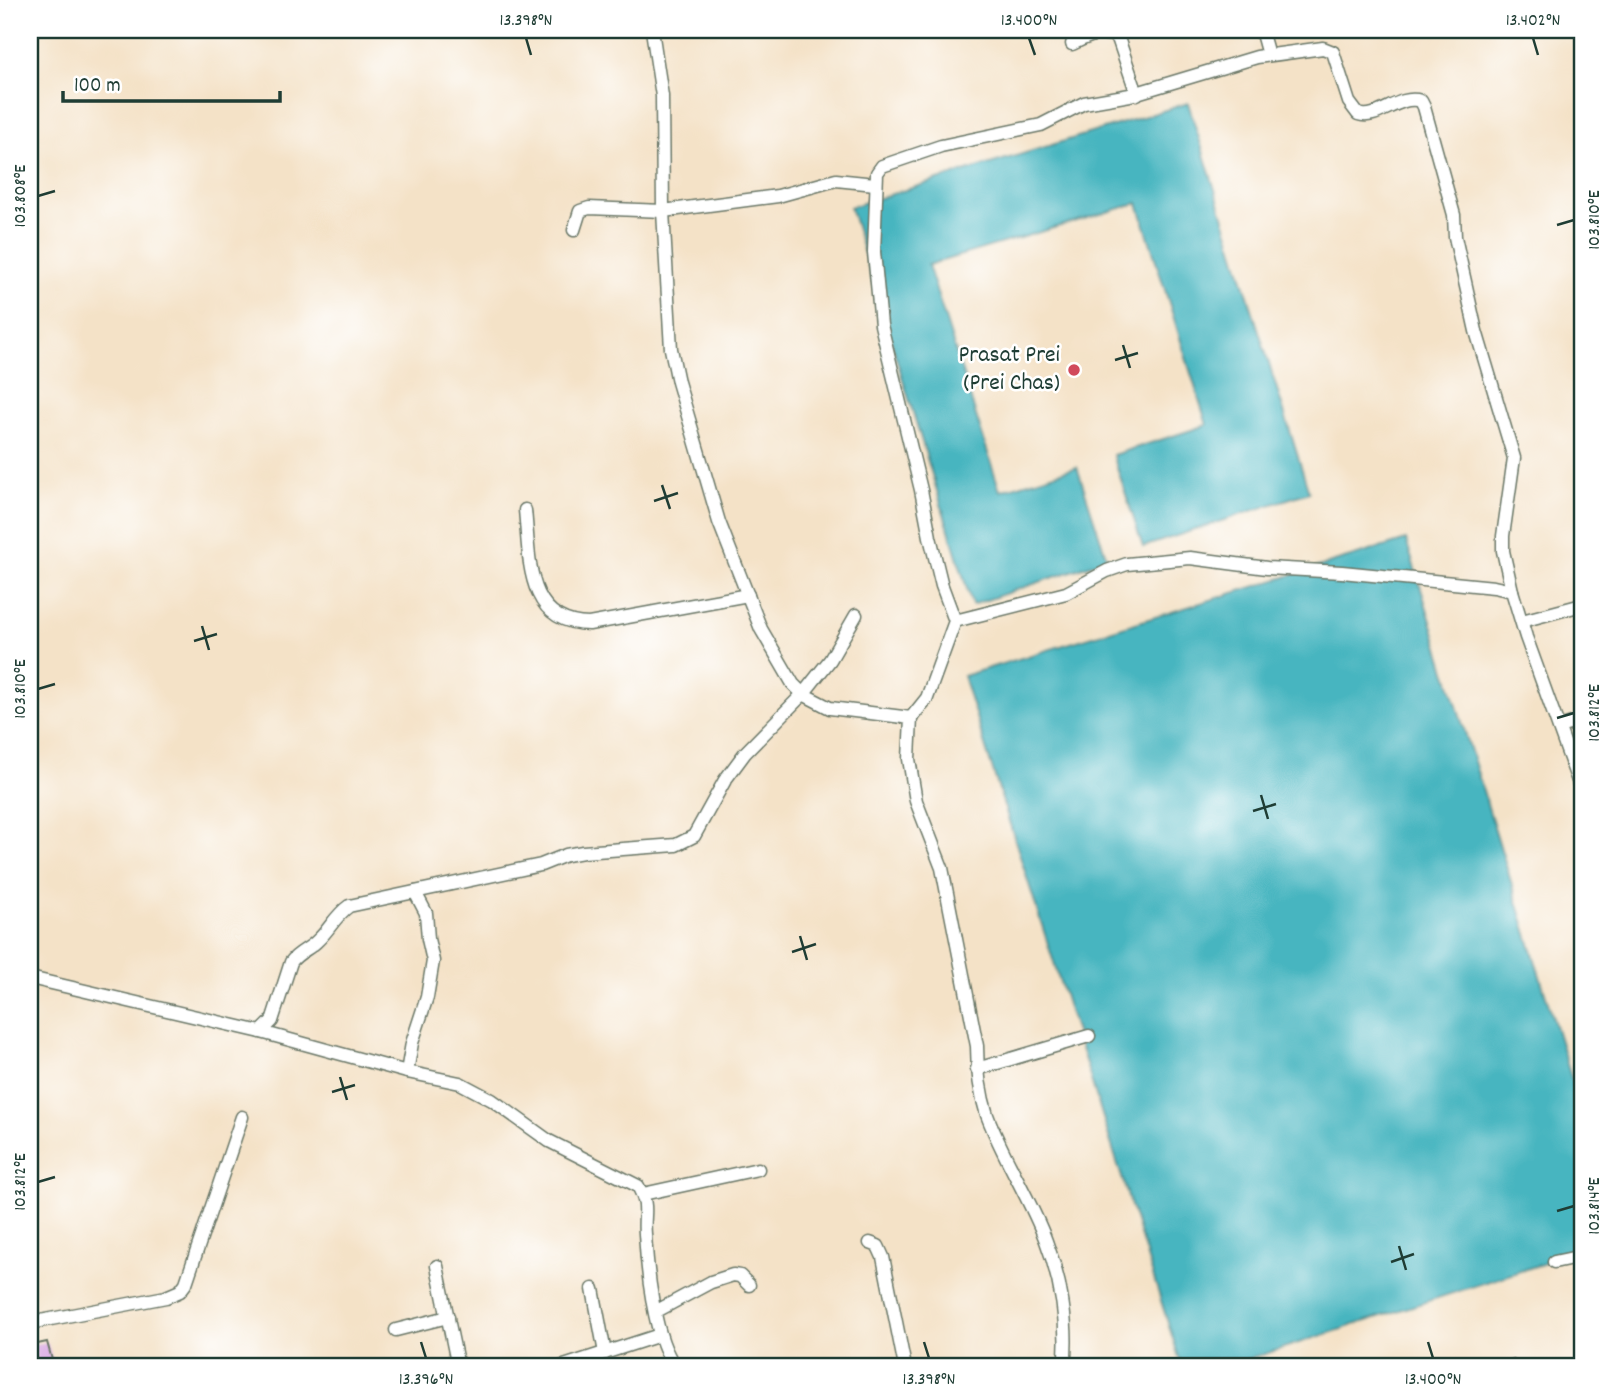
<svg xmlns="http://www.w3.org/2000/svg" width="1612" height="1397" font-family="Dekko,sans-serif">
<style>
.water{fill:#46b5c0;stroke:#32797a;stroke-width:2}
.building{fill:#d7a6e1}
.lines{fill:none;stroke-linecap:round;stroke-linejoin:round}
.lane-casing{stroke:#6a7767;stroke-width:9}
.street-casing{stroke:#6a7767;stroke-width:15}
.lane{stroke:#fff;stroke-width:6}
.street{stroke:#fff;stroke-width:12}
.ticks{fill:none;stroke:#1f3d34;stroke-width:2.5}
.poi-dot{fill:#d1495b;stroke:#fff;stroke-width:2.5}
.labels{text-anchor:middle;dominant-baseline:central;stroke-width:5;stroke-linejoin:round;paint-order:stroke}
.poi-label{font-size:24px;fill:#1f3d34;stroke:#fff;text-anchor:end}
.neatline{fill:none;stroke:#1f3d34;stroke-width:2.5}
.ticks-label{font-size:18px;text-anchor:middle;fill:#1f3d34}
</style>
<rect width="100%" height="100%" fill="#fff"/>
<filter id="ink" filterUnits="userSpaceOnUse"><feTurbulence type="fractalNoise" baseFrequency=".0143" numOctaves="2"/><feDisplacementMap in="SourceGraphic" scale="14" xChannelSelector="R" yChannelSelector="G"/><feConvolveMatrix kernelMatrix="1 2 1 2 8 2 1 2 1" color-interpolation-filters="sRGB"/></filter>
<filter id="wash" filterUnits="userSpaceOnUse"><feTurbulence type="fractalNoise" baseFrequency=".00686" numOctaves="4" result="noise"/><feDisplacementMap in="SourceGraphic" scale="28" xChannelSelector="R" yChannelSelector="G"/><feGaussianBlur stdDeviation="1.57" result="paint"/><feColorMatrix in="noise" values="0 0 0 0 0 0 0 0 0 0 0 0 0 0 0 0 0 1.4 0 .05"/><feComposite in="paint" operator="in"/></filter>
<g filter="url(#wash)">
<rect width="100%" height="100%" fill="#f4e2c7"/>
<g class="water">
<polygon points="1188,103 1309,492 1143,547 1113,455 1207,425 1138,203 928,265 1000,491 1077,467 1107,559 972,605 850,207"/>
<polygon points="1406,540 1582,1113 1582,1251 1225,1367 1182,1367 963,676"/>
</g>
<g id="blocks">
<polygon class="building" points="47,1342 54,1367 39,1367 33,1345"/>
</g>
</g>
<g filter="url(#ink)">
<use href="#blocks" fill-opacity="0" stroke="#6a7767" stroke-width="2"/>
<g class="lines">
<defs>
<polyline id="lane" points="1510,1367 1512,1363"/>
<g id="street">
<path d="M652,30L662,96L663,211L671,349L678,382L719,522L761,629L793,684L803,694L830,708L911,718L909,759L916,801L942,868L977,1046C977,1069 980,1093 987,1115C1003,1158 1030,1198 1046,1241C1061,1280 1069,1326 1064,1367"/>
<polyline points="1261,30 1268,55"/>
<path d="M1072,44C1087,37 1102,28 1118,38L1137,94"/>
<polyline points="574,230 580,211 589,208 663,211 778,196 836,180 875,184"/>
<path d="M525,510C530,558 525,623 589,624L748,595"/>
<polyline points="955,621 1066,593 1107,571 1127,564 1190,558 1267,568 1342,572 1494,587 1512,591 1526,637 1582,792"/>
<polyline points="1522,621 1582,605"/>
<path d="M911,718L927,698L955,621L942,586L930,537L921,490L881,325L874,252L877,173L882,166L941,146L1041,125L1084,103L1130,95L1257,57L1323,48L1333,52L1349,102L1358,114C1379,121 1397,94 1421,101L1424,107L1454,215L1455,237L1476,331L1514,458L1503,536V551L1512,591"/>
<polyline points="1559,727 1582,720"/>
<path d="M30,978L261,1032L407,1072L460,1083L492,1100L549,1141L638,1186C650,1208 643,1212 645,1234C647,1268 654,1342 676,1367"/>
<path d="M261,1032L272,1021L291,962C298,952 310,949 318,940C330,929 335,916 349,906L541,865L566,855L583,852L676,845L694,836L725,780L745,753L803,694L830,660L856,615"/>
<polyline points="977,1069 1089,1036"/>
<polyline points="407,1072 412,1043 427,997 433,961 428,939 426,913 415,892"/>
<polyline points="643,1194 758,1169"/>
<polyline points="870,1243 878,1246 883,1257 905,1367"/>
<polyline points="1554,1262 1582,1256"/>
<polyline points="437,1266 458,1367"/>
<polyline points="593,1289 605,1353"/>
<polyline points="655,1312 711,1282 733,1275 740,1276 749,1285"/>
<polyline points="30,1323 166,1297 180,1291 186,1283 242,1117"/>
<polyline points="396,1330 448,1317"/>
<polyline points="561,1367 660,1335"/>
</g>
</defs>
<use href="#lane" class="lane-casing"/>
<use href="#street" class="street-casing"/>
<use href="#lane" class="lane"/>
<use href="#street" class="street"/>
</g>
</g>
<path class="ticks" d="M526,38L531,55M1029,38L1035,55M1533,38L1538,55M38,196L55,191M1557,225L1574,220M1123,345L1130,368M1115,360L1138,353M662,485L670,509M654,501L678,493M202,626L209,650M194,641L217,634M38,689L55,684M1557,718L1574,713M1261,795L1268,819M1253,811L1276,804M800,936L807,960M792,952L816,944M340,1077L347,1100M332,1092L355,1085M38,1182L55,1177M1557,1211L1574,1206M1399,1246L1406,1270M1391,1262L1414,1254M421,1342L426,1358M924,1342L929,1358M1428,1342L1433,1358"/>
<circle class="poi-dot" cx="1074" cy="370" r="7"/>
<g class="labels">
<g class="poi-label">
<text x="1060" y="356">Prasat Prei<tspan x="1060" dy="28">(Prei Chas)</tspan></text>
</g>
</g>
<rect width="1612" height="1397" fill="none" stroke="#fff" stroke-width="77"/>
<path d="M63 91v10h217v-10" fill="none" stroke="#1f3d34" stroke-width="3.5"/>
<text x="74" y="91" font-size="21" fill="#1f3d34" stroke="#ffffff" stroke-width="5" paint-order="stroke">100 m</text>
<rect x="38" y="38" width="1536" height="1320" class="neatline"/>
<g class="ticks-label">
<text x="526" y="25">13.398°N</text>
<text x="1029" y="25">13.400°N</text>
<text x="1533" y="25">13.402°N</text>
<text transform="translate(19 196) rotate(-90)" y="6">103.808°E</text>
<text transform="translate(1593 220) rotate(-90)" y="6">103.810°E</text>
<text transform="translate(19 689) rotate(-90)" y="6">103.810°E</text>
<text transform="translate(1593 713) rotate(-90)" y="6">103.812°E</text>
<text transform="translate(19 1182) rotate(-90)" y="6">103.812°E</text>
<text transform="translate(1593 1206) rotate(-90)" y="6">103.814°E</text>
<text x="426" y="1384">13.396°N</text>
<text x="929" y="1384">13.398°N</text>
<text x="1433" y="1384">13.400°N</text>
</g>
</svg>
